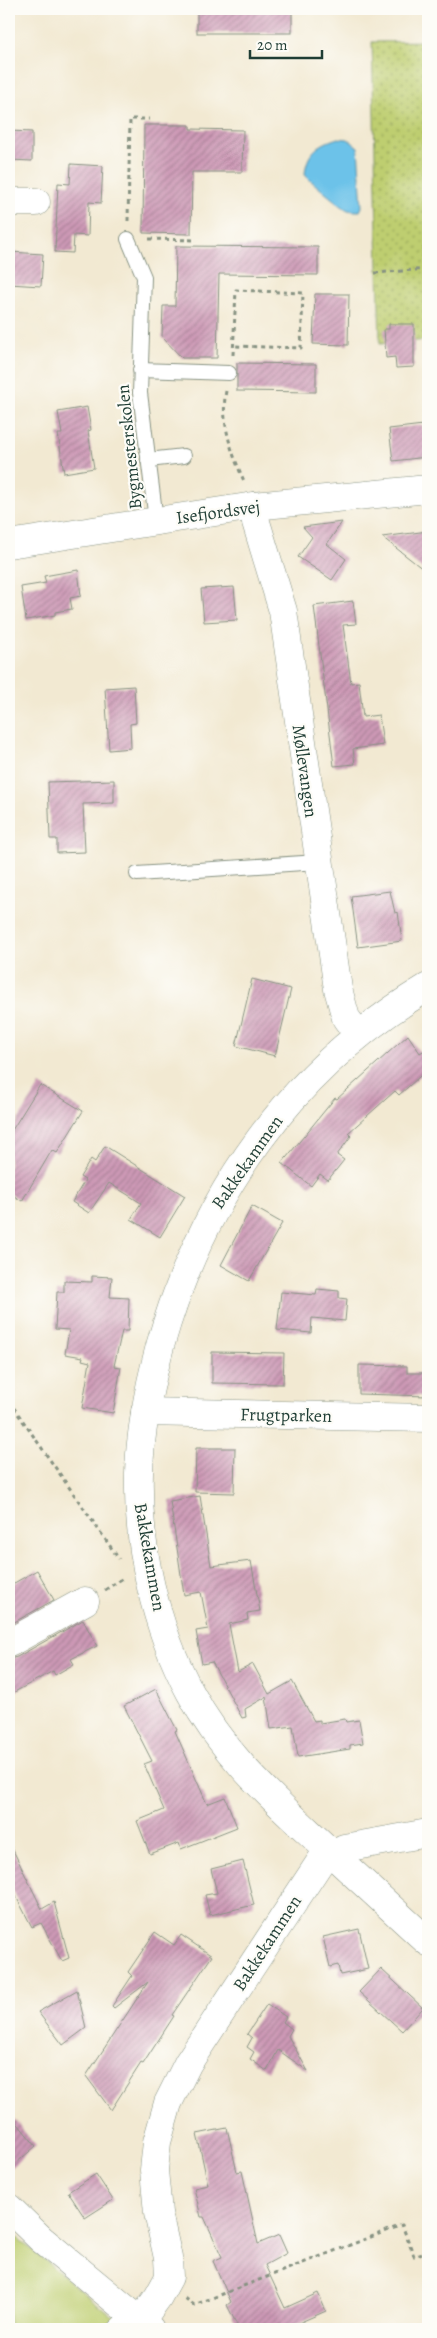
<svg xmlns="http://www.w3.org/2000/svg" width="437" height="2338" font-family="Alegreya,serif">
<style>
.green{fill:#bece70;stroke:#6e8652}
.garden{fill:url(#garden-dots);stroke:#6e8652}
.water{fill:#6cc2e9;stroke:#46808e}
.building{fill:url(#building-hatch)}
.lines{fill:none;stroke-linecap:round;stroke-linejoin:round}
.service-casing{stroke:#889383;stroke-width:16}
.minor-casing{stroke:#889383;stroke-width:29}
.path{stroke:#889383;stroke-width:3;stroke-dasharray:4 4;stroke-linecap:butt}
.service{stroke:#fff;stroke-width:14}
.minor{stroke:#fff;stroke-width:28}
.labels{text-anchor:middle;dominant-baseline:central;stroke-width:4.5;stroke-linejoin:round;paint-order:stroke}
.street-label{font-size:18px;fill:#1f3d34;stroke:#fdfcf7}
</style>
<defs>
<pattern id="garden-dots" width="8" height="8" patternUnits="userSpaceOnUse" patternTransform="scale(1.25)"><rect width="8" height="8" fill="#bece70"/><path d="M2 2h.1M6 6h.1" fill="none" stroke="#9aa85d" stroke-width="1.8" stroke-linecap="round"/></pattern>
<pattern id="building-hatch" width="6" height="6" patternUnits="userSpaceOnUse" patternTransform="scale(1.25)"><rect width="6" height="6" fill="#cd99b6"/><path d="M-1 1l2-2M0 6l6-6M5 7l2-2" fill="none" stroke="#a67e95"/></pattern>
</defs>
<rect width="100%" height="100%" fill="#fdfcf7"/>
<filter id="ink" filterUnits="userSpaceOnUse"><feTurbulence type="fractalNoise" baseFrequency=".02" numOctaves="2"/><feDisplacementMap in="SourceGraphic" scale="10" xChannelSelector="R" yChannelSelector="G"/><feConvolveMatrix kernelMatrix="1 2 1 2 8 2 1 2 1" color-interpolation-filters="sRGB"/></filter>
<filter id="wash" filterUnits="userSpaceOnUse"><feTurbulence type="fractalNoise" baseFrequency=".0096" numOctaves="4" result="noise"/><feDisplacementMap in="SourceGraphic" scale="20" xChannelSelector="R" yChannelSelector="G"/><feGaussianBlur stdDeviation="1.12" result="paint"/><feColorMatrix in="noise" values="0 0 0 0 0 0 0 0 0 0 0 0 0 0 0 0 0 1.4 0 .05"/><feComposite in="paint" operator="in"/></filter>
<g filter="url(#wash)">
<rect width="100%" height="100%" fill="#f2e9d2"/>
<polygon class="green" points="9,2231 128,2329 9,2329"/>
<polygon class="garden" points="428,41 428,340 380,344 372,42"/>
<path class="water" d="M338,138L348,139L358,147L362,207L360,211C356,211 351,211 348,210C344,209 308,179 305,175C306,153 318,144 338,138Z"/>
<g id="blocks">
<g class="building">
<rect x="197" y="9" width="95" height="24"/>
<polygon points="144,125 190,125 190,129 243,130 242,172 192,172 191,234 143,233"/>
<polygon points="9,131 32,132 32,161 9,160"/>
<polygon points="71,164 103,166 101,203 89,202 88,236 74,235 73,253 55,252 58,183 70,184"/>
<polygon points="176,246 318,247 318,275 219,274 217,358 182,358 162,337 163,306 175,306"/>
<polygon points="9,252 43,254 41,286 9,284"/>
<polygon points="315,294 349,294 348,345 313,344"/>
<polygon points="389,324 414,324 414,367 396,368 395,357 386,358 384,329 389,329"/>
<polygon points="237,363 316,364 316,392 237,391"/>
<polygon points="87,407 91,430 88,431 94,468 64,473 58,434 62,434 58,412"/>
<polygon points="423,425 427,457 393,461 389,429"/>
<polygon points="342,522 327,544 346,559 332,580 298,557 312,537 303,527"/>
<polygon points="428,531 428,573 382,537"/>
<polygon points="78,570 81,596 70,598 72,609 55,612 55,615 26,620 21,587 46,583 44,576"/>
<polygon points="234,587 237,620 204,622 201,589"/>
<polygon points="353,601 356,624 343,625 351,683 359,682 363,717 379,715 383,745 353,749 355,764 334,766 314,606"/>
<polygon points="134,686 136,723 130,724 131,748 109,750 105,688"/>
<polygon points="114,780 114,803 83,804 85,852 57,853 57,839 50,839 48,782"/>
<polygon points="390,891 395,913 398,912 402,941 358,947 351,896"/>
<polygon points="252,979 291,989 275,1056 236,1046"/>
<polygon points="408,1035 420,1053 428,1048 428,1069 399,1095 395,1091 348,1133 351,1136 337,1155 344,1160 328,1180 320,1174 311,1186 282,1163 335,1098 337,1099"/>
<polygon points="40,1085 83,1111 57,1153 52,1150 22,1201 9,1193 9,1135"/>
<polygon points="105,1146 185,1196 160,1237 131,1219 141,1203 109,1183 89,1213 72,1202 85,1180 80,1177 91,1159 95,1162"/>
<polygon points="252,1206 282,1223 249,1281 221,1265"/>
<polygon points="92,1276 112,1277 110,1297 129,1298 128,1331 122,1331 114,1366 121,1367 113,1413 82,1408 90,1362 82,1360 83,1357 65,1354 69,1330 55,1329 57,1292 64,1292 64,1281 92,1282"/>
<polygon points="317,1289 339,1291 339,1298 347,1299 345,1321 312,1318 311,1333 277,1330 281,1292 316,1295"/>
<polygon points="212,1352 284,1353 283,1384 212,1383"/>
<polygon points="359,1365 407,1366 407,1373 428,1373 428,1396 359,1394"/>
<polygon points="196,1448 235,1448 234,1493 195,1492"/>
<polygon points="200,1496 211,1566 251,1561 260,1611 247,1613 248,1620 229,1624 238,1672 253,1664 269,1694 292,1681 314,1721 320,1720 320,1723 345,1719 346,1722 359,1720 363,1743 350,1745 350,1749 298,1757 293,1726 271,1729 266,1697 245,1709 246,1717 242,1718 212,1662 202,1664 196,1631 208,1629 201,1592 184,1595 170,1501"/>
<polygon points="37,1570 54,1600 9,1625 9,1586"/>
<polygon points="83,1620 97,1646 71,1659 74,1664 55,1675 53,1671 9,1695 9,1659 17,1657"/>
<polygon points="156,1689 177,1730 175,1731 207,1804 225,1797 237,1827 181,1849 179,1843 150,1854 137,1821 164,1810 144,1764 152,1761 124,1706"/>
<polygon points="9,1842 42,1909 54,1902 69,1958 62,1961 41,1923 32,1927 9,1883"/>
<polygon points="243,1861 254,1905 210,1915 205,1895 217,1893 211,1869"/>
<polygon points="359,1929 368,1969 340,1975 338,1965 330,1967 323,1937"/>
<polygon points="155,1932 174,1945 181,1935 212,1956 172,2015 174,2016 143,2064 141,2063 111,2110 86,2076 148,1982 114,2008 112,2006 132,1976 128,1972"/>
<polygon points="381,1969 423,2008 402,2031 359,1992"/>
<polygon points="77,1990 86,2028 63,2045 38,2012"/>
<polygon points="267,2004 286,2017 283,2022 292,2029 288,2036 308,2071 278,2050 267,2071 250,2059 254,2052 247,2047 252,2038 247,2034"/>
<polygon points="9,2113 36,2146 9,2169"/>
<polygon points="227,2128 237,2172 242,2171 258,2244 279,2235 287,2253 265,2265 285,2308 318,2293 326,2311 294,2325 296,2329 239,2329 227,2305 231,2302 213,2261 222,2257 204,2217 201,2217 194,2188 208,2185 197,2134"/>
<polygon points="96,2174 113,2200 85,2218 68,2192"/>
</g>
</g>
</g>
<g filter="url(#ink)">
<use href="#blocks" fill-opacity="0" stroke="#889383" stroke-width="1"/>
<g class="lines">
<defs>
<g id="service">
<polyline points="128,239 144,277 140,393 156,520"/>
<polyline points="140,370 229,373"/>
<polyline points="148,460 184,456"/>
<polyline points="137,874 318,862"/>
<polyline points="114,2329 130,2314"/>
</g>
<g id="minor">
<polyline points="9,202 36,202"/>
<polyline points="254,506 256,522 283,611 338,989 346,1018 358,1034"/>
<polyline points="9,544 254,506 428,489"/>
<polyline points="145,1412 428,1418"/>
<polyline points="9,1643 85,1601"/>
<polyline points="328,1850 428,1942"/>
<polyline points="336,1857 344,1848 428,1833"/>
<polyline points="9,2208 41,2239 150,2329"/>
<path d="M140,2322L158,2297L169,2277L168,2258L158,2213L154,2170L157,2142L168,2103L188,2063L328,1850C276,1801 224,1757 190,1692C155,1627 137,1546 139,1473C140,1430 149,1387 160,1346C203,1194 292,1068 428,987"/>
</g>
</defs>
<use href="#service" class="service-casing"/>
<use href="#minor" class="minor-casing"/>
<g class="path">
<polyline points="128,221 130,119 149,119"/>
<polyline points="149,239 196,240"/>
<polyline points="375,273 428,269"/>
<polyline points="233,355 236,290 303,293 301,348 234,346"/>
<path d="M226,391C220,421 232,454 244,481"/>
<polyline points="9,1401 119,1559"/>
<polyline points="105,1590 123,1578"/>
<polyline points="185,2298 194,2305 402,2225 414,2256 428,2251"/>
</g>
<use href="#service" class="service"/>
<use href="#minor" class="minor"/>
</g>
</g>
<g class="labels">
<g class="street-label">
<text transform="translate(129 447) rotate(-96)">Bygmesterskolen</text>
<text transform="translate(218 512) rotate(-8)">Isefjordsvej</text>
<text transform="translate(305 771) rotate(82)">Møllevangen</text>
<text transform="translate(247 1162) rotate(-55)">Bakkekammen</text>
<text transform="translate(286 1415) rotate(1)">Frugtparken</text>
<text transform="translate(150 1557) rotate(80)">Bakkekammen</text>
<text transform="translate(267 1943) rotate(-57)">Bakkekammen</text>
</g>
</g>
<rect width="437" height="2338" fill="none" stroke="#fdfcf7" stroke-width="30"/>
<path d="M250 50v8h72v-8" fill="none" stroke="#1f3d34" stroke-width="2.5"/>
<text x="257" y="50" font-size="15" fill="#1f3d34" stroke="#fdfcf7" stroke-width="4" paint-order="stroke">20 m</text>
</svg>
